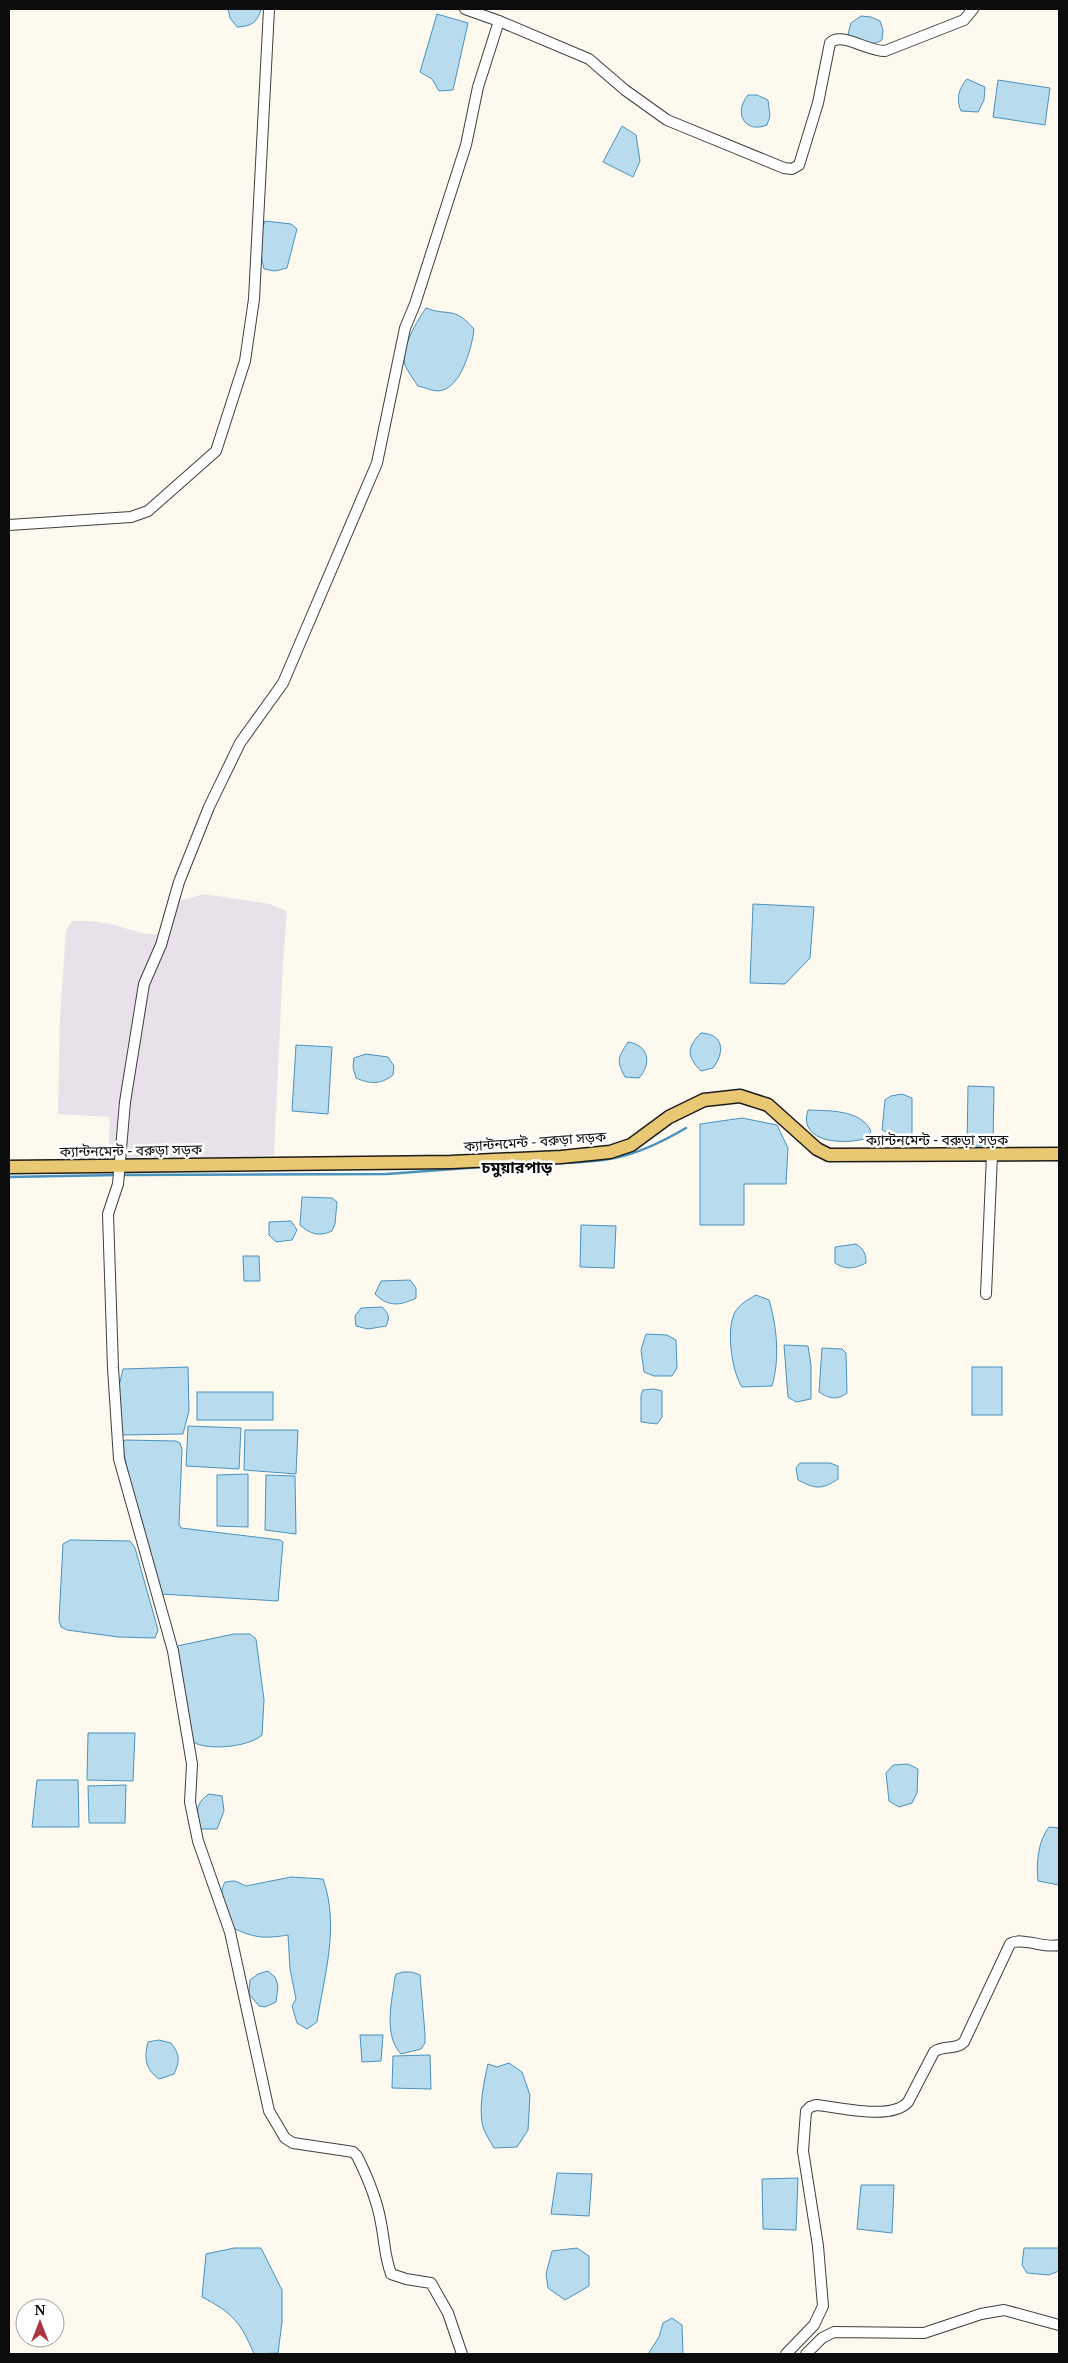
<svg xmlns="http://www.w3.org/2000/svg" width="1068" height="2363" font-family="'Noto Serif','Noto Sans Bengali',serif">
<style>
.industrial{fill:#e9e1ea}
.water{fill:#b8dcee;stroke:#4892bd}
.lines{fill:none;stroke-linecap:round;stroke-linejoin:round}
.stream{stroke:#4892bd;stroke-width:2.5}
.minor-casing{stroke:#3f3f3f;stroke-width:12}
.major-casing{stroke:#1d1d1d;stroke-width:15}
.minor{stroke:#fff;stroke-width:10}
.major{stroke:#e8c873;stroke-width:12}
.labels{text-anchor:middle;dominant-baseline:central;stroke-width:5;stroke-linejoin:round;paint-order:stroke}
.street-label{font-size:14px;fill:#0c0c0c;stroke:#fff}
.quarter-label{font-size:16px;font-weight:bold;fill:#0c0c0c;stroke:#fff}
</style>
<rect width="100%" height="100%" fill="#fdf9ee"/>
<polygon class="industrial" points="204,894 270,904 287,911 283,962 274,1155 174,1162 108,1162 110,1117 58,1114 60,1017 66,930 72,921 92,921 110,924 146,934 168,934 179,901"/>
<g class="water">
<path d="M228,9H261V10C256,24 251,26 237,27L230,18Z"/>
<polygon points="437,14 468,23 453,90 439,91 432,79 420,72"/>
<path d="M861,16L871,17L880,21L883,30L882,40C872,47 856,42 848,34L851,23Z"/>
<path d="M967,79L985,87L984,100L978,112L961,111C956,100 958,89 967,79Z"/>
<polygon points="998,80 1050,88 1045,125 993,117"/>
<path d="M748,95H757L768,100L770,116L767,125C745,134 733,113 748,95Z"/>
<polygon points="622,126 636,135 640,161 633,177 603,162"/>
<path d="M265,221L291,224L297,229L287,268L275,271L264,269C260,252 258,238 265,221Z"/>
<path d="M426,308C449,317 453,305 474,329C472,347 461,390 438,391C432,391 424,387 418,386C414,380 408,372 405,365C400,349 417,321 426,308Z"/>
<polygon points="753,904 814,907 810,958 785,984 750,983"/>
<path d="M701,1033C724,1034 725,1052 713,1068L701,1071C686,1056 687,1047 701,1033Z"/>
<path d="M628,1042C649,1045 652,1064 639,1078L625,1077C616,1060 618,1058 628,1042Z"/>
<polygon points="296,1045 332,1047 328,1114 292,1111"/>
<path d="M366,1054L388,1057L394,1066L393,1075C380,1085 370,1084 356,1078L353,1067L354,1058Z"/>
<polygon points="968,1086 994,1087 993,1146 967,1146"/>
<polygon points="902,1094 912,1098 912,1134 895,1136 882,1130 885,1100 891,1096"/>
<path d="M808,1110C829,1111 860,1109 871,1131L867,1138C847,1145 797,1144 808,1110Z"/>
<polygon points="742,1118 777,1125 788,1148 786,1184 744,1184 744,1225 700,1225 700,1124"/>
<path d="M302,1197L332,1198L337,1202L335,1224L332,1231C319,1237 310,1234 300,1225Z"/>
<polygon points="291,1221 297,1230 292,1240 276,1242 269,1235 269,1222"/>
<polygon points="581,1225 616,1226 614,1268 580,1267"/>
<path d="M856,1244C864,1249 866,1254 866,1263C854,1269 846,1270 835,1263V1247Z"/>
<polygon points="243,1256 259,1256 260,1281 244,1281"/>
<path d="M410,1280L416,1288V1298C400,1306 388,1307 375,1294L381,1281Z"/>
<path d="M756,1295L769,1300C777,1327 780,1359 772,1386L742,1387C732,1372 727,1334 733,1317C736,1306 747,1300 756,1295Z"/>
<path d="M382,1307C389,1313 390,1318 386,1326L368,1329L356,1326L355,1316L361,1308Z"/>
<polygon points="646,1334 667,1335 676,1340 677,1368 672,1376 654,1376 644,1372 641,1350"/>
<polygon points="784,1345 808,1346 811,1365 811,1399 796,1402 788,1397"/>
<path d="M822,1348L842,1349L846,1353L847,1393C837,1401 828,1398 819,1392Z"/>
<polygon points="188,1367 189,1411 183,1434 120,1435 119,1386 123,1369"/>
<rect x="972" y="1367" width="30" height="48"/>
<polygon points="654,1389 662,1391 662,1417 657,1424 641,1422 641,1395 643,1390"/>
<rect x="197" y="1392" width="76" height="28"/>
<polygon points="188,1426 241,1428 239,1469 186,1466"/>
<polygon points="245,1430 298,1430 296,1474 244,1470"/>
<polygon points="125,1440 176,1441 180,1443 182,1449 179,1524 181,1528 280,1540 283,1542 278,1601 161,1594 141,1535 122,1444"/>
<path d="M800,1463H830L838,1466V1479C822,1490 815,1489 798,1480L796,1468Z"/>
<polygon points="248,1474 248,1527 217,1526 217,1475"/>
<polygon points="266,1475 295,1476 296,1534 265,1530"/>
<polygon points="70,1540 130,1541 135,1548 158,1630 155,1638 118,1637 67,1630 61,1627 59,1620 63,1544"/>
<path d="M234,1634H250L256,1639L264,1700L262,1735C249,1747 208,1751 193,1742L175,1651L177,1646Z"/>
<polygon points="88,1733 135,1733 133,1781 87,1780"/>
<polygon points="908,1764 918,1769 917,1793 912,1803 899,1807 889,1801 886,1773 893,1765"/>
<polygon points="37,1780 78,1780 79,1827 32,1827"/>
<polygon points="126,1785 125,1823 89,1823 88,1786"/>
<path d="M209,1794L222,1796L224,1811L217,1829H200C197,1813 194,1804 209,1794Z"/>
<path d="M1049,1827L1059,1828V1885L1038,1881C1036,1863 1038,1841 1049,1827Z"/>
<path d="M291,1877L323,1879C340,1926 324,1976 317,2022L307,2029L297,2023L292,2006L296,1999L290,1969L288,1935C264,1939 253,1938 231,1927C225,1913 217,1896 225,1882L235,1881L246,1886Z"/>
<polygon points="268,1971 275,1977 278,1986 276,2002 265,2007 259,2006 249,1994 250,1980 258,1974"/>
<path d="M403,1972H412L420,1975L425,2034V2043L421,2049L401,2054C383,2035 392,2001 395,1977L396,1974Z"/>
<polygon points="360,2035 383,2035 381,2061 362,2062"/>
<path d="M159,2040L171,2043C180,2054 180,2061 174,2074L159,2079C145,2069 144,2058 148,2042Z"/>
<polygon points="430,2055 431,2089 392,2088 393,2056"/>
<path d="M509,2063L522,2072L530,2095L528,2130L517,2147L494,2148C491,2142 485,2134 483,2127C478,2110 484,2081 488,2064L497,2067Z"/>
<polygon points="557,2173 592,2174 589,2216 551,2214"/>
<polygon points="798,2178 796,2230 763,2229 762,2179"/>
<polygon points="861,2185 894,2185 892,2233 857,2229"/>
<path d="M234,2248H261L282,2290V2322L278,2353L254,2354C241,2323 233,2313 202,2297L206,2254Z"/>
<polygon points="577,2248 589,2256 589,2286 565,2300 548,2288 546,2274 552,2251"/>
<polygon points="1024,2248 1059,2248 1059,2271 1049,2275 1027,2273 1022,2265"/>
<polygon points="672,2318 682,2325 683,2354 648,2354 659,2337 663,2323"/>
</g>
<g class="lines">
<g class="stream">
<path d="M560,1163C613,1162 640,1155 686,1128"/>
<polyline points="123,1175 387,1174 494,1166"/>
<polyline points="9,1177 117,1175"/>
</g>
<defs>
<g id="minor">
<path d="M499,21L589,59L625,90L667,120L784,168L792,169L799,165L818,103L830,43C841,31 866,51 885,51L964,20L973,9"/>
<polyline points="9,525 131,517 148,511 216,451 245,361 254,299 269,9"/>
<polyline points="986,1294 992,1155"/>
<path d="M462,2354L448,2313L431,2283L406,2279L391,2274C384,2254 385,2243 381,2223C377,2199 368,2178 357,2156L353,2152L347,2151L293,2143L285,2138L269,2111L230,1932L198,1841L190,1802L192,1764L173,1651L119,1459L113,1368L108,1214L118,1184L125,1102L144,984L161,945L179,882L209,807L240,743L283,683L377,463L405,328L415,304L466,145L478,87L499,21L465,9"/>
<path d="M786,2354L814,2325L823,2306L818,2246L803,2151L806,2111L810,2107L816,2105C840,2107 891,2121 908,2102L934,2052C943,2044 955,2051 964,2042L1010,1944C1020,1936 1045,1949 1059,1945"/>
<polyline points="806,2354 822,2338 834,2332 924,2333 981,2314 1004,2310 1059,2325"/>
</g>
<polyline id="major" points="9,1167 451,1162 561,1157 610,1152 631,1145 669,1117 704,1100 740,1096 768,1105 817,1149 829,1155 1059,1154"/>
</defs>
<use href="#minor" class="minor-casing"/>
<use href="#major" class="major-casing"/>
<use href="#minor" class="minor"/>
<use href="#major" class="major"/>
</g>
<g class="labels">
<g class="street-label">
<text x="937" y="1139">ক্যান্টনমেন্ট - বরুড়া সড়ক</text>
<text transform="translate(535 1141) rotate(-4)">ক্যান্টনমেন্ট - বরুড়া সড়ক</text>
<text transform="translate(131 1150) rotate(-1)">ক্যান্টনমেন্ট - বরুড়া সড়ক</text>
</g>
<g class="quarter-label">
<text x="517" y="1167">চমুয়ারপাড়</text>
</g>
</g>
<rect width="1068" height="2363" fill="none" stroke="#0c0c0c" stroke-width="20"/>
<g transform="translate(40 2323)"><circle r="24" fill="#ffffff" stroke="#9e9e9e"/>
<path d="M0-4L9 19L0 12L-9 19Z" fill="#ab353f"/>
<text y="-8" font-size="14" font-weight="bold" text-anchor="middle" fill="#0c0c0c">N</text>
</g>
</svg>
